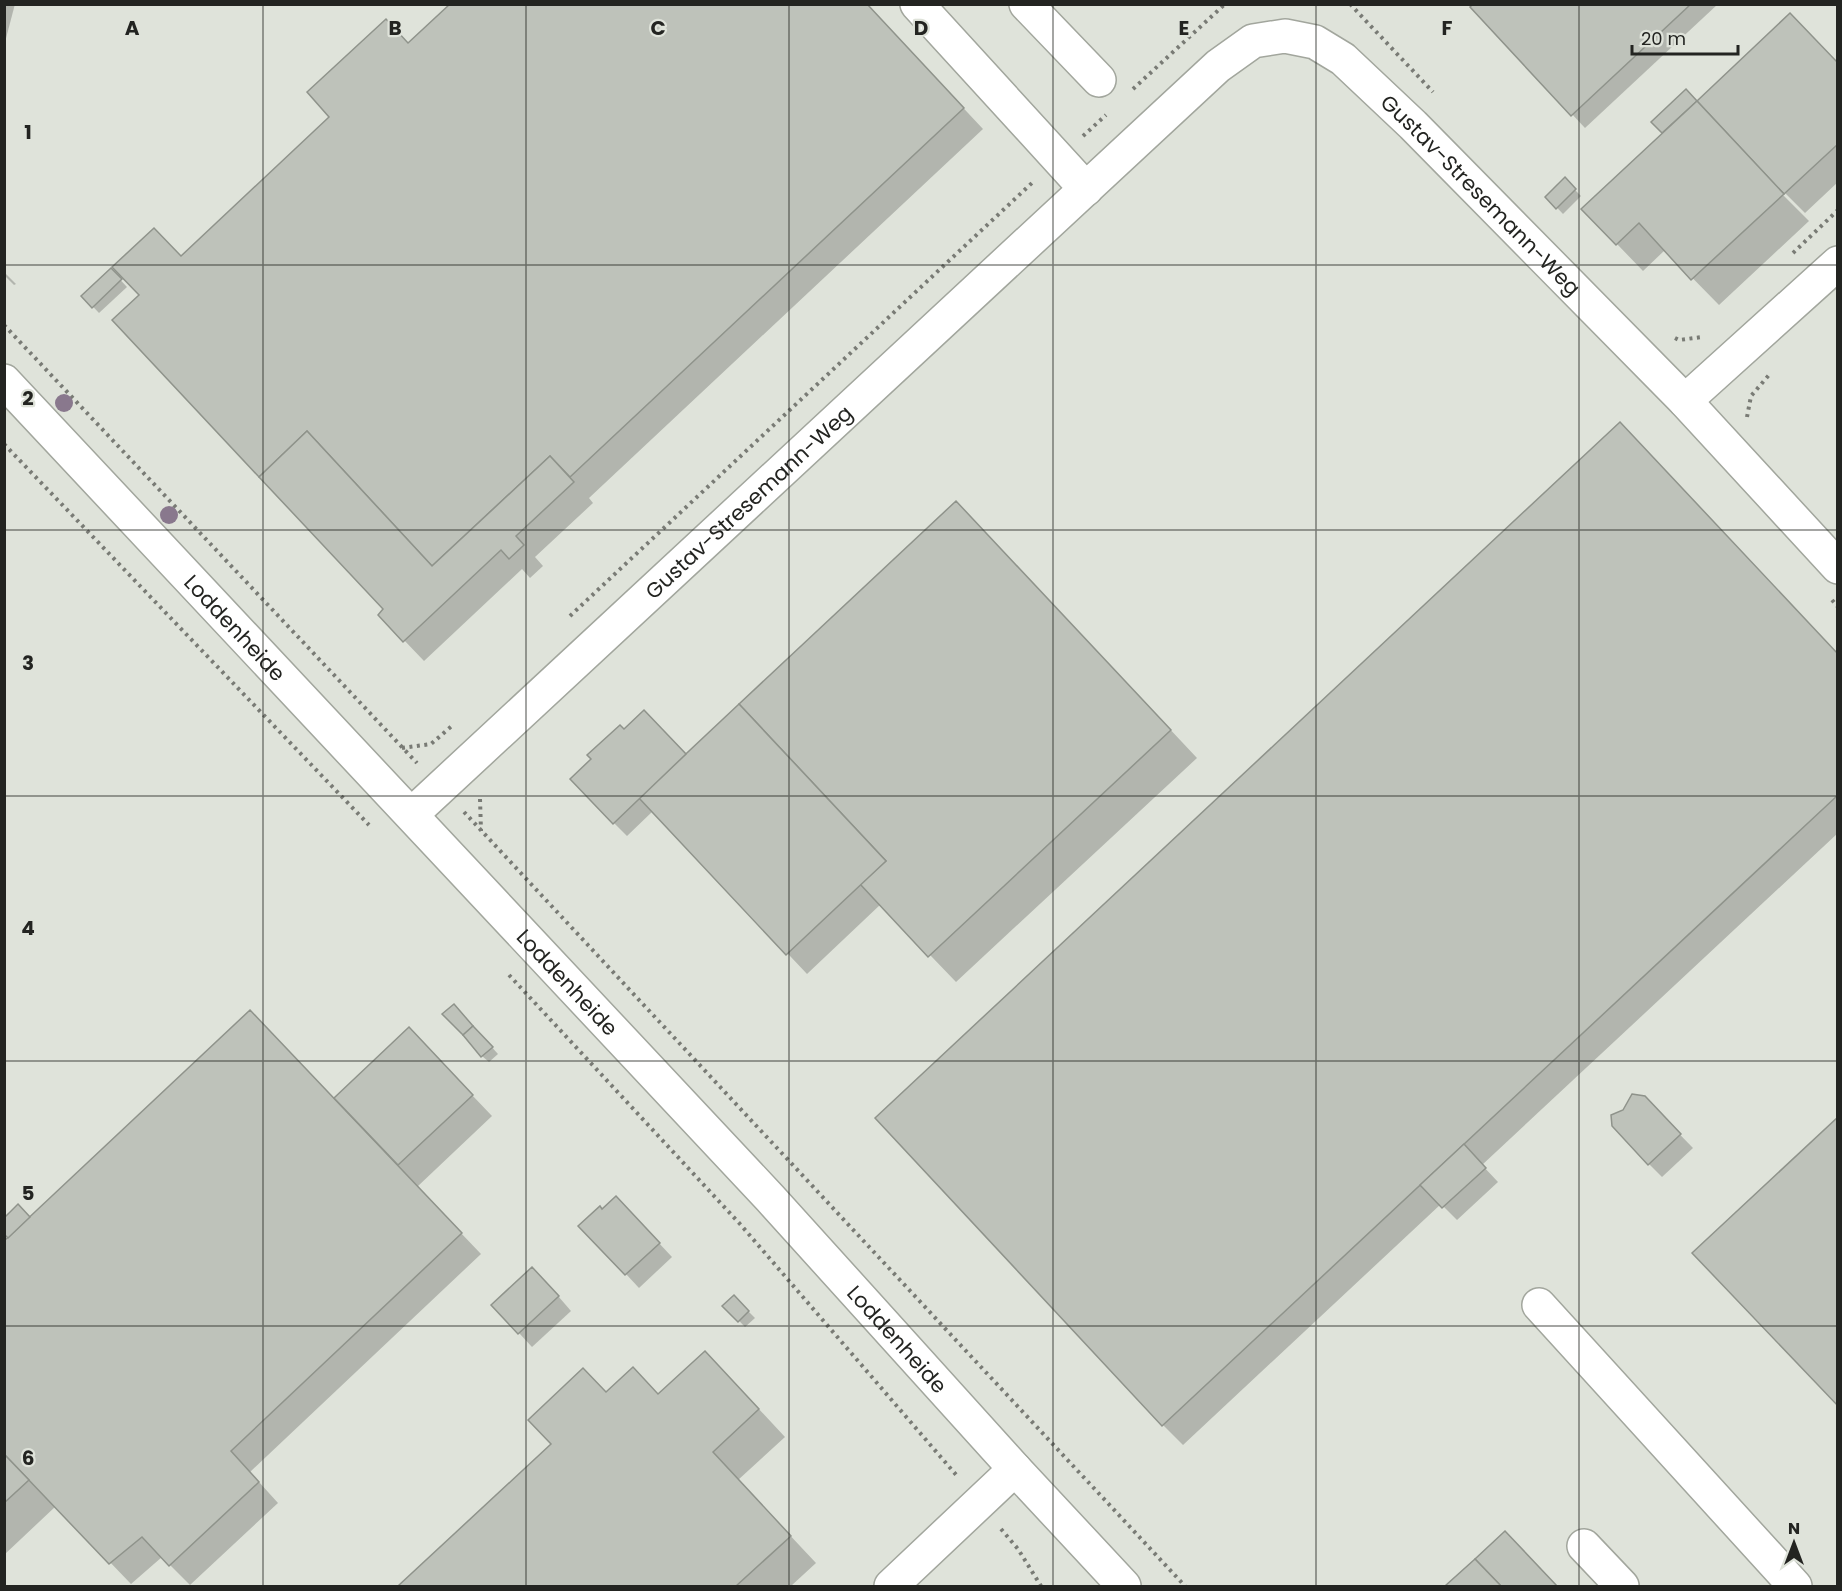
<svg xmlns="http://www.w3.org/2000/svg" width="1842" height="1591" font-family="Poppins,sans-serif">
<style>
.shadow{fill:#0003}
.building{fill:#bec2ba;stroke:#8f938b;stroke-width:1.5}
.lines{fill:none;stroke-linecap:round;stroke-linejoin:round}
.minor-casing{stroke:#a2a69d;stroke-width:36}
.path{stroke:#797b75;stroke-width:4;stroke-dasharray:3 4.5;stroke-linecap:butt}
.minor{stroke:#fff;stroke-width:33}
.tree{fill:#89788d}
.grid{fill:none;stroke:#232421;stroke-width:1.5;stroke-opacity:0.55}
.labels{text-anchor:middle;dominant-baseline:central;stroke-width:4.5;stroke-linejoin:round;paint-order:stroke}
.street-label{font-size:21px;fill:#232421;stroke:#dfe3da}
.grid-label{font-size:20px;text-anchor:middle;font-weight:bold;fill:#232421;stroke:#dfe3da;stroke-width:4.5;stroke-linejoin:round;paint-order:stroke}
</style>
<rect width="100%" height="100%" fill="#dfe3da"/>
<g class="shadow">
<polygon points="4,4 15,4 4,46"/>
<polygon points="866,4 983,129 589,498 593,503 535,557 543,566 530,578 522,569 424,661 380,615 385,609 181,258 409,45"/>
<polygon points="1475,4 1718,4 1585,128 1472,7"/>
<polygon points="1838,64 1838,182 1805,213 1784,192 1780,192 1809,221 1719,305 1665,250 1643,271 1617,244 1664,133 1653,122 1686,91 1697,103"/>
<polygon points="1565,180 1581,196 1563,214 1547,197"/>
<polygon points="111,270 127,287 99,313 83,296"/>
<polygon points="4,272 16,284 14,285 4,275"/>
<polygon points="983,530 1197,758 956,982 881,904 807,974 653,811 627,836 614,823 624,731 686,755"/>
<polygon points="1838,655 1838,833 1482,1165 1498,1182 1457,1220 1441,1204 1183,1445 1163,1425"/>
<polygon points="460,1012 498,1054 489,1062 482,1056"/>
<polygon points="409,1029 492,1116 417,1187 481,1254 250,1472 278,1503 190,1585 162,1557 131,1584 56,1506 4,1555 4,1243 30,1219 335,1100"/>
<polygon points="1655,1109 1693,1148 1662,1177 1649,1164"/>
<polygon points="603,1211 629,1211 672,1257 639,1288 626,1274"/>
<polygon points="546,1282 571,1311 532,1347 519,1333"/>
<polygon points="734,1297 755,1318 745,1327 725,1306"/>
<polygon points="731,1379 785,1437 738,1480 816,1563 791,1586 401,1586 553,1444 659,1395"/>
<polygon points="1505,1533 1555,1586 1447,1586 1476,1560"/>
</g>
<g class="building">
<polygon points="450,4 867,4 964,108 570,477 550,456 432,566 307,431 259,477 112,320 139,295 112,267 154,228 181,256 329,117 307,92 386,19 408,43"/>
<polygon points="1473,4 1691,4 1571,116 1470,7"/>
<polygon points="1790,13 1838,63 1838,144 1784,194 1697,101"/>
<polygon points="1686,89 1697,101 1662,133 1651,122"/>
<polygon points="1697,101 1784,194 1691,280 1639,223 1616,245 1581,209"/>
<polygon points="1565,177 1576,189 1556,209 1545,197"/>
<polygon points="111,268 122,279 92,308 81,296"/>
<polygon points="1620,422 1838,654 1838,795 1162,1426 875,1118"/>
<polygon points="307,431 432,566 550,456 574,482 516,536 524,545 509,559 501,550 403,642 378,615 383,609 259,477"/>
<polygon points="956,501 1171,730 928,957 860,884 886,861 739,704"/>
<polygon points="739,704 886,861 786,955 639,798"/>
<polygon points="644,710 686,754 613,824 570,779 591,759 587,755 620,725 624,729"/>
<polygon points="454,1004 473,1026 463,1035 442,1014"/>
<polygon points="250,1010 462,1233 231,1451 259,1482 169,1566 142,1537 109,1564 4,1454 4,1241"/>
<polygon points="473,1026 493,1047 481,1057 463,1035"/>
<polygon points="409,1027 473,1095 398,1165 334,1098"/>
<polygon points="1632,1094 1645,1096 1681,1134 1648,1165 1612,1126 1611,1115 1623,1110"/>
<polygon points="1838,1117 1838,1406 1692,1253"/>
<polygon points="1464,1144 1486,1168 1442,1208 1420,1185"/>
<polygon points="616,1196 660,1243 625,1275 578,1226 600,1206 602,1209"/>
<polygon points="18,1204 30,1217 8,1238 4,1234 4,1218"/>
<polygon points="532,1267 559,1296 518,1334 491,1305"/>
<polygon points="734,1295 749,1311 738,1322 722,1306"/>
<polygon points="705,1351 759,1409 713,1452 791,1536 736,1586 398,1586 551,1444 528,1420 583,1368 606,1392 633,1367 658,1394"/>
<polygon points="4,1454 29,1480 4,1503"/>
<polygon points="1505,1531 1557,1586 1501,1586 1475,1559"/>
<polygon points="1475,1559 1501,1586 1445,1586"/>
</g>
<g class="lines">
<defs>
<g id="minor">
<polyline points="917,4 1086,189"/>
<polyline points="1026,4 1099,80"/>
<path id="s1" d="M4,381L770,1198L1015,1469L1124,1586"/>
<polyline points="1685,401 1838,263"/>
<path id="s2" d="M412,814L1218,66L1253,41L1285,36L1315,42L1343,59L1413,125L1685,401L1838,567"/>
<polyline points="1539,1305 1795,1586"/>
<polyline points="1584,1546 1622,1586"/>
<polyline points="891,1586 1015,1469"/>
</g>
</defs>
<use href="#minor" class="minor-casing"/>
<g class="path">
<polyline points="1350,4 1433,92"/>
<polyline points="1133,89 1225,4"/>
<polyline points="1083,136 1106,115"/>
<polyline points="1793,253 1838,210"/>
<polyline points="4,325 417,763"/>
<polyline points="1675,338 1679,340 1702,337"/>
<polyline points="1747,417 1751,396 1769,375"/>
<polyline points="4,444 369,825"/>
<polyline points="1832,600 1838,607"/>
<polyline points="570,616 1033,182"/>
<polyline points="402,748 431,744 453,725"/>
<polyline points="480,799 481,831"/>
<polyline points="464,812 1185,1586"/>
<polyline points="509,975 740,1224 958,1477"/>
<polyline points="1001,1529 1018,1549 1041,1586"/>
</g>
<use href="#minor" class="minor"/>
</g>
<g class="tree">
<circle cx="64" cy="403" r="9"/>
<circle cx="169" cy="515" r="9"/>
</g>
<path class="grid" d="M263,4V1586M526,4V1586M789,4V1586M1053,4V1586M1316,4V1586M1579,4V1586M4,265H1838M4,530H1838M4,796H1838M4,1061H1838M4,1326H1838"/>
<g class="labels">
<g class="street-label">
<text stroke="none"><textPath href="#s2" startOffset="1432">Gustav-Stresemann-Weg</textPath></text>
<text stroke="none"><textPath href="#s2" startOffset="459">Gustav-Stresemann-Weg</textPath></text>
<text stroke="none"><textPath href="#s1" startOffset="338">Loddenheide</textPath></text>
<text stroke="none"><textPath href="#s1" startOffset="824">Loddenheide</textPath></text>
<text stroke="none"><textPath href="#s1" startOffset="1310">Loddenheide</textPath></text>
</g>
</g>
<g class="grid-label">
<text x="132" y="35">A</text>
<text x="395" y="35">B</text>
<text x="658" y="35">C</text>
<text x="921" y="35">D</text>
<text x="1184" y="35">E</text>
<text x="1447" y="35">F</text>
<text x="28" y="139">1</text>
<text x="28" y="405">2</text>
<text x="28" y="670">3</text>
<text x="28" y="935">4</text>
<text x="28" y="1200">5</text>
<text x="28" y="1465">6</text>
</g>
<rect width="1842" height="1591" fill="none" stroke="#232421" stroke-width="12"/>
<g transform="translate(1794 1543)" stroke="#dfe3da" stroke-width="4.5" paint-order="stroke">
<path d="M0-4.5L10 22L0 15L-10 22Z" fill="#232421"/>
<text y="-9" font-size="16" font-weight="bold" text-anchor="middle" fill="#232421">N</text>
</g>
<path d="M1632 45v9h106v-9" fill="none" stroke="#232421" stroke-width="3"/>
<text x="1641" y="45" font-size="18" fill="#232421" stroke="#dfe3da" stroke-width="4.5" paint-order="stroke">20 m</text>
</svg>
